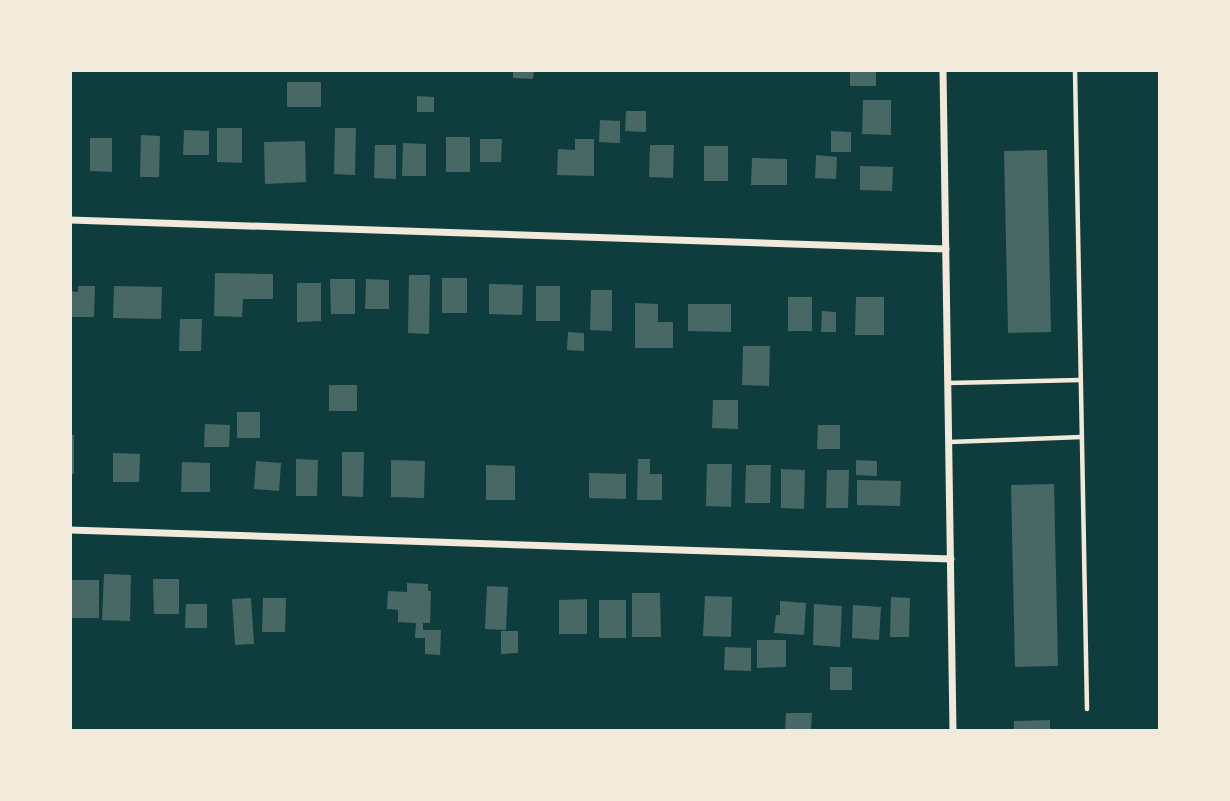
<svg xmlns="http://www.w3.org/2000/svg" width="1230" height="801" font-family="'Fira Sans Condensed',sans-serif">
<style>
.building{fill:#486865}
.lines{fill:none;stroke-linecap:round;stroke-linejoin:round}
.service{stroke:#f1e9da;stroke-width:4.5}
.minor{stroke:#f1e9da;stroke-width:7}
</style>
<rect width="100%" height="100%" fill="#0f3d3e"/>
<g class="building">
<polygon points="513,70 534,70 533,79 513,78"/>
<rect x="850" y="70" width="26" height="16"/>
<rect x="287" y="82" width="34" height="25"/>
<polygon points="417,96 434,97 434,112 417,112"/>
<polygon points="863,100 891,100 891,135 862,134"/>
<polygon points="626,111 646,111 646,132 625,131"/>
<polygon points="600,120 620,121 620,143 599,142"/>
<polygon points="217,128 242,128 242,163 217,162"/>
<polygon points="335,128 356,128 355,175 334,174"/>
<polygon points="184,130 209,131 209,155 183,155"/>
<polygon points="831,131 851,132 851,152 831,152"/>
<polygon points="141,135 160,136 159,177 140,177"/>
<rect x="446" y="137" width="24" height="35"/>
<polygon points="90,138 112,138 112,172 90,171"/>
<polygon points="480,139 502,139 501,162 480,162"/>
<polygon points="575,139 594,139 594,176 557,175 558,149 575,150"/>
<polygon points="305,141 306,182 265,184 264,142"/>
<polygon points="403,143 426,144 426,176 402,176"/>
<polygon points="375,145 396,145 396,179 374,178"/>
<polygon points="650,145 674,145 673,178 649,177"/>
<rect x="704" y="146" width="24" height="35"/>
<polygon points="1047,150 1051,332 1008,333 1004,151"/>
<polygon points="816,155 837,157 836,179 815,178"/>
<polygon points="752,158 787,159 787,185 751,185"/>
<polygon points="860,166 893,167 892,191 860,190"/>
<polygon points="215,273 273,274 273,299 243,299 242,317 214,316"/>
<polygon points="409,275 430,275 429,334 408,333"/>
<rect x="442" y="278" width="25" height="35"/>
<polygon points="330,279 355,279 355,314 331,314"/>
<polygon points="366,279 389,280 389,309 365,309"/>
<polygon points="297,283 321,283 321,321 297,322"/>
<polygon points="489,284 523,285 522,315 489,314"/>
<polygon points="78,286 95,286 94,317 70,317 70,291 78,292"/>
<polygon points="114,286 162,287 161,319 113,318"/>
<rect x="536" y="286" width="24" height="35"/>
<polygon points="591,290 612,290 612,331 590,330"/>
<rect x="788" y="297" width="24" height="34"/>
<polygon points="856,297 884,297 884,335 855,335"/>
<polygon points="635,303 658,304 658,322 673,322 673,348 635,348"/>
<polygon points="688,304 731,304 731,332 688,331"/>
<polygon points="822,311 836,312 836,332 821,332"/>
<polygon points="180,319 202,319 201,351 179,351"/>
<polygon points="568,332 584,333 584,351 567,350"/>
<polygon points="743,346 770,346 769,386 742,385"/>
<rect x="329" y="385" width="28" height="26"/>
<polygon points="713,400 738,400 738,429 712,428"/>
<rect x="237" y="412" width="23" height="26"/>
<polygon points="205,424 230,425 229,447 204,447"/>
<polygon points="818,425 840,425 840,449 817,449"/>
<rect x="70" y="435" width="4" height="39"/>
<polygon points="342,452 364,452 363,497 342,496"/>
<polygon points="113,453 140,454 139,482 113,482"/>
<polygon points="296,459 318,460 317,496 296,496"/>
<polygon points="638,459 650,459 650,474 662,474 662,500 637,500"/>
<polygon points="391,460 425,461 424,498 391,497"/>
<polygon points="856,460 877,461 877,476 856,475"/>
<polygon points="256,461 281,463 279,491 254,489"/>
<polygon points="182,462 210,463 210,492 181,492"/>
<polygon points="707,464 732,464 731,507 706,506"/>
<polygon points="486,465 515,466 515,500 486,500"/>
<polygon points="746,465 771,465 770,503 745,503"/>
<polygon points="781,469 805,470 804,509 781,508"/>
<polygon points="827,470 849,470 848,508 826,508"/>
<polygon points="589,473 626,474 626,499 589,498"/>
<polygon points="857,480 901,481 900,506 857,505"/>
<polygon points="1054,484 1058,666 1015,667 1011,485"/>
<polygon points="104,574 131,575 130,621 102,620"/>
<polygon points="153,579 179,579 179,614 154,614"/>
<rect x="70" y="580" width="29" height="38"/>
<polygon points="407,583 428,584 428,591 431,591 430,623 423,623 423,630 441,630 440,655 425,654 425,638 415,638 416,623 398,622 398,610 387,609 388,591 407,592"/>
<polygon points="487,586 508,587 506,630 485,629"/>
<polygon points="632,593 660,593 661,637 632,637"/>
<polygon points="705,596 732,597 731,637 703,636"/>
<polygon points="891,597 910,598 909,637 890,637"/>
<polygon points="251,598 254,644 235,645 232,599"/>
<polygon points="263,598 286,598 285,632 262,632"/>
<polygon points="587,599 587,634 559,634 559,600"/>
<rect x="599" y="600" width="27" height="38"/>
<polygon points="780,601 806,603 804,635 774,633 776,615 780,615"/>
<polygon points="186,604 207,604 207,628 185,628"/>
<polygon points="814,604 842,606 840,647 813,645"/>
<polygon points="853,605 881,607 879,640 852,638"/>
<polygon points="501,631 518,631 518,653 501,654"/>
<polygon points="757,640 786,640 786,667 757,668"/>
<polygon points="725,647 751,648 751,671 724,670"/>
<rect x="830" y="667" width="22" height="23"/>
<polygon points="786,713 812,713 811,731 785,731"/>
<polygon points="1050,720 1050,731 1014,731 1014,721"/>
</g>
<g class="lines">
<g class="service">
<polyline points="1075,70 1087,709"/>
<polyline points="948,383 1080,380"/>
<polyline points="949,442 1082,437"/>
</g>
<g class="minor">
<polyline points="943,70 953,731"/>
<polyline points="70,220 946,249"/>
<polyline points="70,530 951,559"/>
</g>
</g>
<rect width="1230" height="801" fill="none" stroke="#f1e9da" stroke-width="144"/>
</svg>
